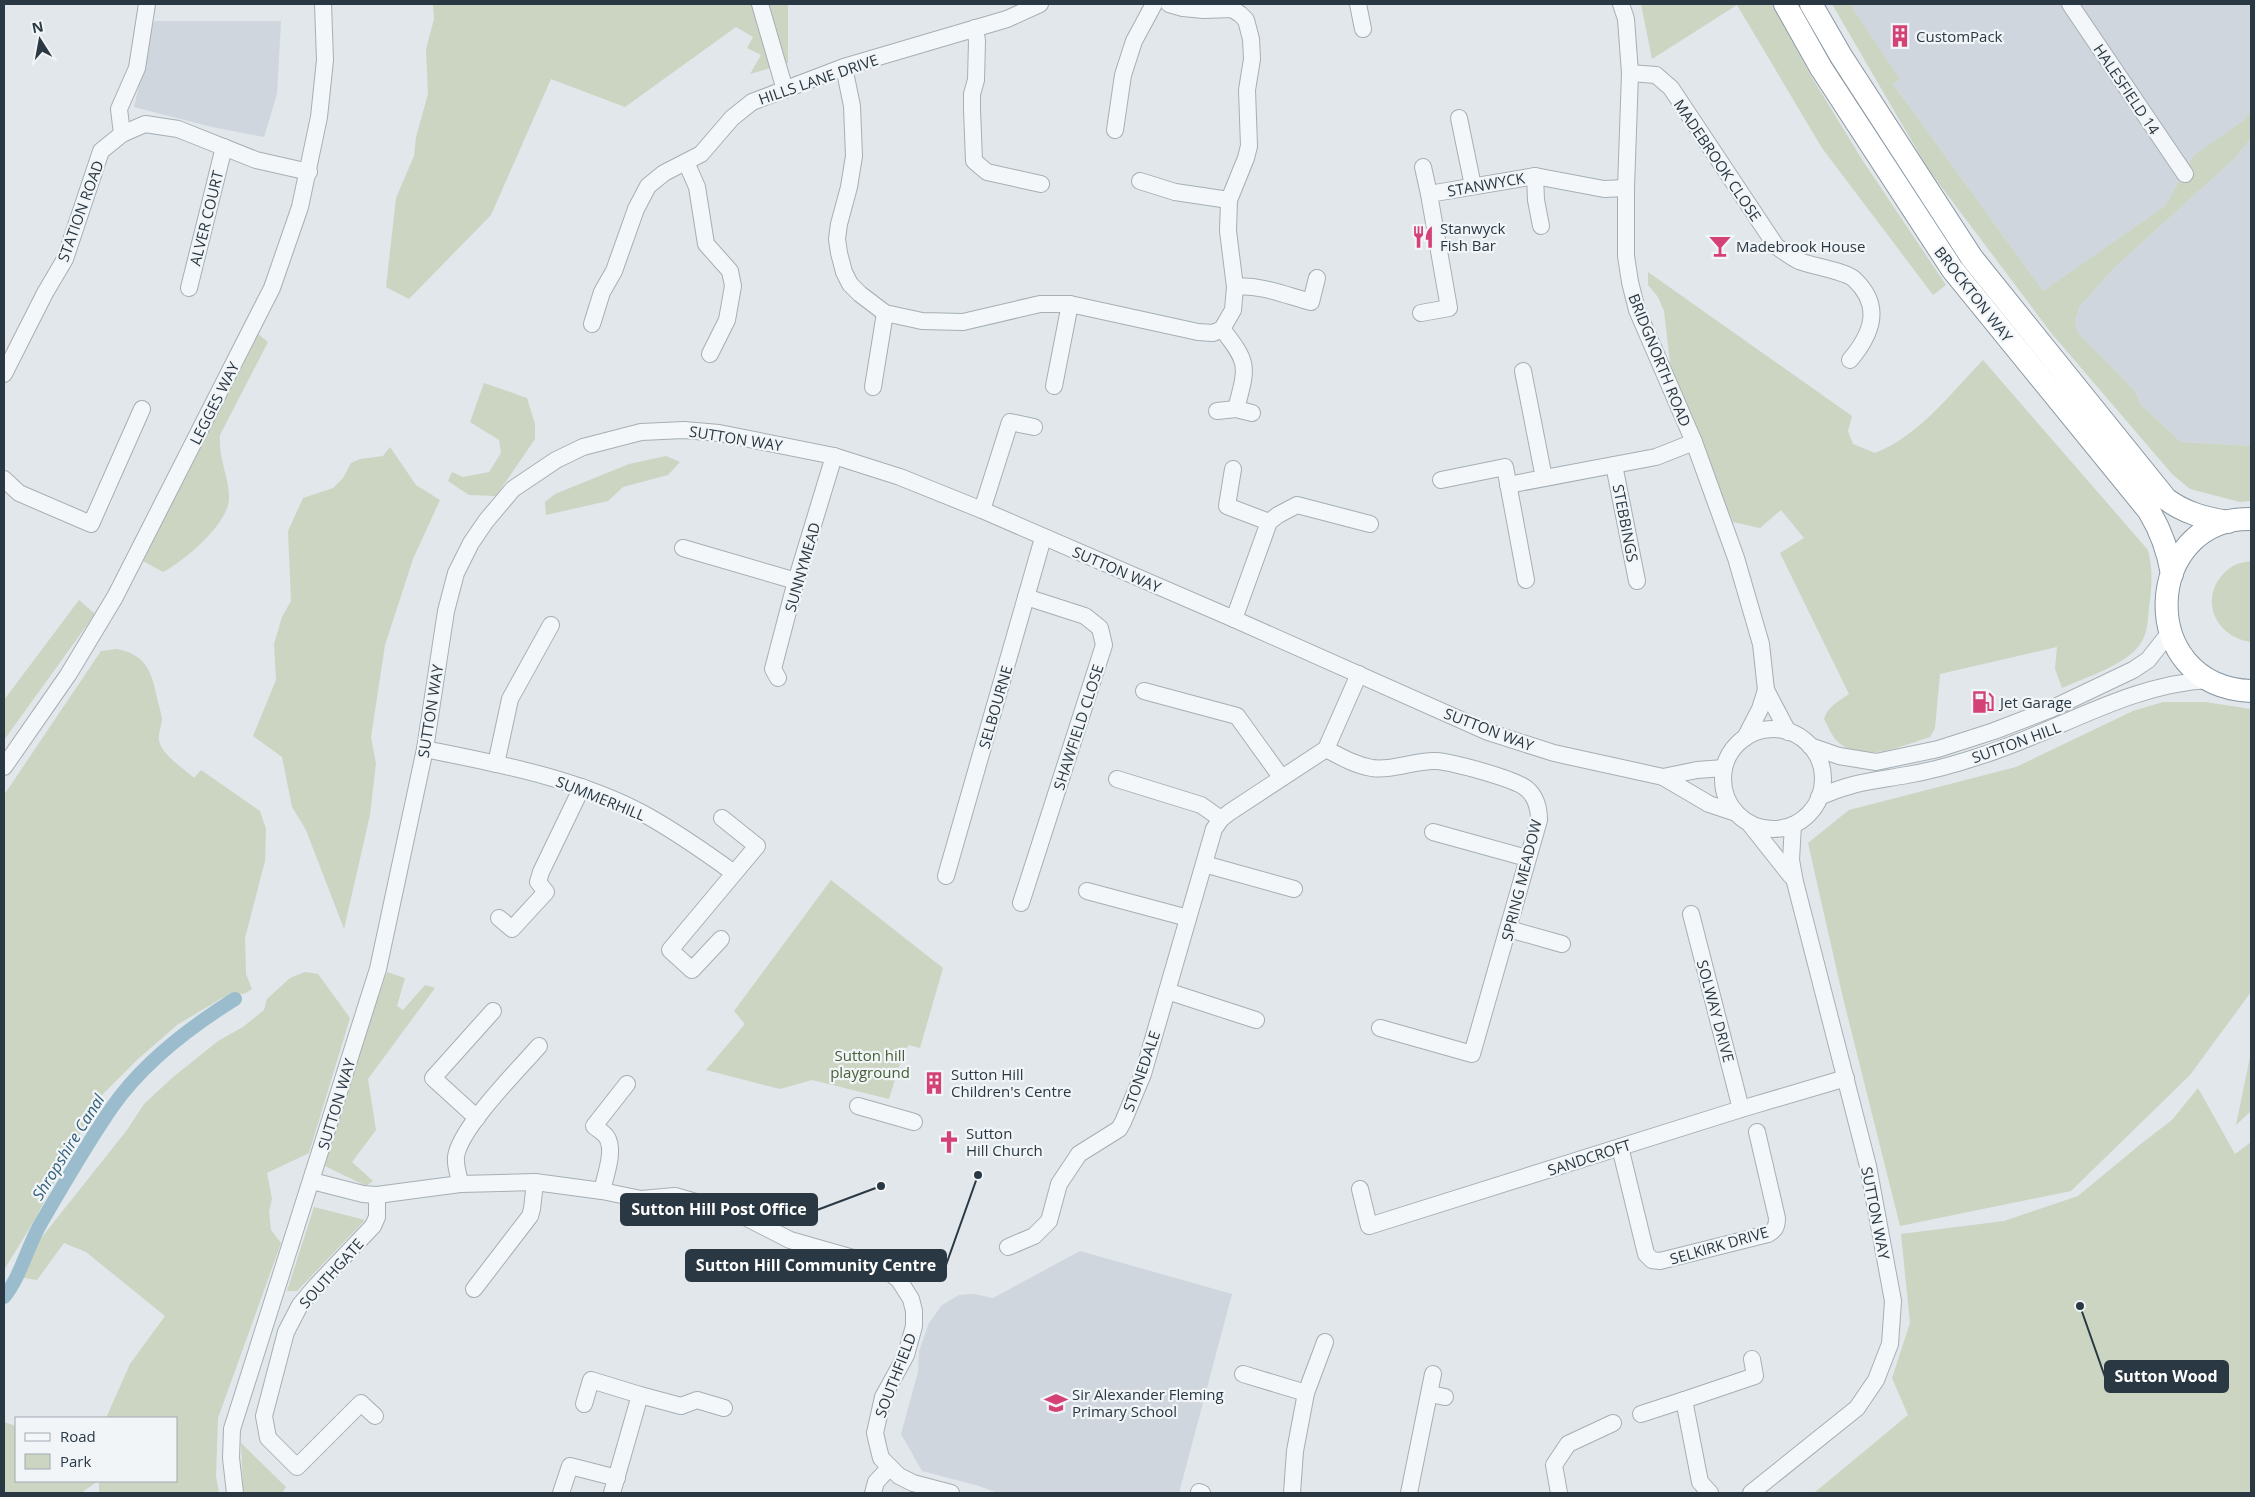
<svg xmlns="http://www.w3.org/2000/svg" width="2255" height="1497" font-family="'Open Sans',sans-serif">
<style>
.built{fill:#cfd6dd}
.green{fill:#cbd5c2}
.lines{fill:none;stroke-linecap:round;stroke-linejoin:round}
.canal{stroke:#9bbccc;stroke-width:14}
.minor-casing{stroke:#a6afb5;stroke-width:18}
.highway-casing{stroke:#8897a2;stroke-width:24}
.minor{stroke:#f4f7f9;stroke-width:16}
.highway{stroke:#fff;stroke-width:22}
.labels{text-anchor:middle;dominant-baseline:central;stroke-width:4.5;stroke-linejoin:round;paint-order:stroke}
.poi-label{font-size:15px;fill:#293843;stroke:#f1f5f8;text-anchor:start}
.street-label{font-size:15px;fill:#293843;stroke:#f1f5f8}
.park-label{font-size:15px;fill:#465f35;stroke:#f1f5f8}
.water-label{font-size:16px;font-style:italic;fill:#315f79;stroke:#f1f5f8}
.leader{fill:none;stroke:#293843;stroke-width:2}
.callout-dot{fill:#293843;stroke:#f1f5f8;stroke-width:2}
.callout{fill:#293843;stroke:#293843;stroke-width:2}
.callout-label{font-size:16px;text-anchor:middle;font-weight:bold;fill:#fff}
</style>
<rect width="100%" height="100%" fill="#e1e7eb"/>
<g class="built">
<polygon points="1850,4 2251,4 2251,111 2244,120 2194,155 2165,206 2043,291 1893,84 1900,79"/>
<polygon points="154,21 281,21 277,94 264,137 212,127 134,107"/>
<polygon points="2251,138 2251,446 2181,442 2140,404 2135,391 2078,333 2075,321 2080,306 2114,268 2235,158"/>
<polygon points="1080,1251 1232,1294 1179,1493 998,1493 979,1486 922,1471 901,1434 918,1372 919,1351 929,1323 942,1305 959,1295 974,1294 993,1298"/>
</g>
<g class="green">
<polygon points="433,4 802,4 788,5 788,63 750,74 761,55 747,48 753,37 736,27 625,107 551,79 491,215 409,299 386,287 396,198 414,156 416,137 428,94 426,49 434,19"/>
<polygon points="1641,4 1772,4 1811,76 1863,161 1946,285 1933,295 1822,148 1737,5 1652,59"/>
<polygon points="1832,4 1850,4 1900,79 1893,84 2043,291 2165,206 2194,155 2244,120 2251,111 2251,138 2235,158 2114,268 2080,306 2075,321 2078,333 2135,391 2140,404 2181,442 2251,446 2251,501 2240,502 2190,489 2172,474 2052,334 1928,169"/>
<path d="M1648,272L1852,416L1848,431L1853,444L1875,453C1919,436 1951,393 1983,360L2148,550C2153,570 2152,587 2149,607C2148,616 2148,628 2144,637C2134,663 2086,677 2062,688L2055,669L2057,647L1940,674L1935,728L1930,737C1901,746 1864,764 1838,742C1832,737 1828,726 1824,719C1828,706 1838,702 1849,694L1780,553L1804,538L1781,510L1760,528L1733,522L1671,371L1664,311L1658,297L1648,285Z"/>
<path d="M257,333L268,342L220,435C218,459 230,479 229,500C227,525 184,561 163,572L143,561Z"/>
<polygon points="484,383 527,398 535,424 535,439 496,496 469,495 448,481 452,472 463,477 489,472 501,453 499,440 470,422"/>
<polygon points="390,447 416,485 440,500 413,559 385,645 371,737 376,764 370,815 344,929 306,830 292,807 282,757 253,736 276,680 274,644 282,617 291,601 288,531 303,498 333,488 343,478 351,463 360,459 383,456"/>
<polygon points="666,456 680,462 668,475 623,487 608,501 546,515 545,502 555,494 629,464"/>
<path d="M2251,561V642C2210,636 2197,589 2233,566C2238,563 2245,562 2251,561Z"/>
<polygon points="79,600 95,614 4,740 4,700"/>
<path d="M117,649C148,655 152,674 158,702C159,707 162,715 162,720C161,729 156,737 161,746C167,758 184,769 194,778L201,770L260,811L266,829L265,861L245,938L246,974L252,989L246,993L222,998L177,1025L137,1060L99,1098L34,1221L4,1270V795L101,651Z"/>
<polygon points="2163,702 2205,702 2251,709 2251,992 2190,1075 2071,1191 1900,1226 1843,998 1808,843 1849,810 2016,767 2133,711"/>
<polygon points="831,880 943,968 920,1048 909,1045 904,1051 889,1099 812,1080 780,1089 706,1070 745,1024 734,1011"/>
<polygon points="305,972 318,974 350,1018 309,1153 267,1173 272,1199 269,1212 271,1230 281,1243 218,1418 216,1476 219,1493 99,1493 99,1481 176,1481 176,1418 106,1418 130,1364 165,1316 86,1252 64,1243 37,1280 11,1276 127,1130 144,1104 172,1078 218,1041 243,1027 264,1010 267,999 290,978"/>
<polygon points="387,972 405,978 397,1006 403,1010 425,985 435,988 368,1079 376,1130 352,1162 373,1181 366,1186 325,1166 337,1114"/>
<polygon points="2251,1052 2251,1111 2236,1125"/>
<polygon points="2198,1088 2235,1154 2251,1142 2251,1493 1814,1493 1908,1415 1892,1378 1910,1323 1901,1234 2004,1221 2078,1196 2142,1143 2172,1120"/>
<polygon points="314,1207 365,1220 297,1291 287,1291"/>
<polygon points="4,1422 16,1426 16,1481 98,1481 81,1493 4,1493"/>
<polygon points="241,1443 286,1487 282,1493 243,1493"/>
</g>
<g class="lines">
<path class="canal" d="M4,1297C21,1276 27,1247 41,1223C64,1184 87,1143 113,1106C144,1062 190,1027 235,999"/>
<defs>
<g id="minor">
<polyline points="760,4 785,90"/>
<polyline points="1358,4 1363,29"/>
<polyline points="1621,4 1626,19 1630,73 1626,188 1626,256 1630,282 1637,310 1694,442 1736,558 1761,644 1766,690 1788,732"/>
<polyline points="2070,4 2185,174"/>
<polyline points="975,28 977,41 976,80 972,94 972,109 974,161 987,172 1041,184"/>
<polyline points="844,67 852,106 854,156 849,187 839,224 837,239 839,253 844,272 850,284 860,294 885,313 922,321 963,322 1040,304 1070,304 1198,332 1213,333 1222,329 1233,310 1235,287 1228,231 1229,200 1246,158 1249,146 1247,90 1252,59 1251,39 1246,20 1240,14 1232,9 1204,10 1183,8 1169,4"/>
<path d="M1630,73L1656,75L1671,88L1776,246C1783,251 1791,257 1799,261C1812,266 1845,271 1854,279C1883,306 1872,334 1850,360"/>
<polyline points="1459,118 1473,186"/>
<polyline points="1115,130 1123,75 1134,41 1154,4"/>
<polyline points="122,134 119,109 137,68 147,4"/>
<polyline points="686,162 697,187 706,244 730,271 733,286 727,320 710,354"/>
<polyline points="1423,167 1429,194"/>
<polyline points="1535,176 1536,200 1541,226"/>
<polyline points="1140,181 1175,192 1229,200"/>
<path d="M1235,287C1260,284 1287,296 1311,302L1317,278"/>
<polyline points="189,288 224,147"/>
<polyline points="1421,313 1449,308 1429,194 1535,176 1604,189 1626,188"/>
<polyline points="592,324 602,292 614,271 636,209 648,186 664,173 701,154 732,118 752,102 844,67 1007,19 1040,4"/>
<path d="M1222,329C1250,364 1247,367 1236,409"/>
<polyline points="1523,371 1544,478"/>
<polyline points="4,374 45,293 65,259 101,151 122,134 145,124 178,129 256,160 309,172"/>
<polyline points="1054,386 1070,304"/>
<polyline points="873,387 885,313"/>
<polyline points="1217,411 1236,409 1252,413"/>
<polyline points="1614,465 1637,581"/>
<polyline points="1233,469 1227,506 1269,522"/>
<polyline points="4,479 19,493 91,524 142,409"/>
<polyline points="1441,480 1505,467 1526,580"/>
<polyline points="1508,485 1656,457 1694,442"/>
<polyline points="982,510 1010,422 1034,427"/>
<polyline points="683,548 796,581"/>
<polyline points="1234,619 1269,522 1278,515 1297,505 1370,524"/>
<polyline points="778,678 773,669 796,581 834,456"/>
<polyline points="1144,691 1237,716 1281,777"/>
<circle cx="1773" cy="779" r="50"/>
<polyline points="1745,738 1760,709 1766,690"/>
<polyline points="1810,746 1839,756 1876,762 1938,749 1994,731 2051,709 2133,670 2148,660 2170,632"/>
<path d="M425,749C499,764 576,778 644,814C675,831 705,852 734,873"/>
<path d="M1326,749C1341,757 1355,765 1372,768C1393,771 1415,760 1436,761C1452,762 1516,779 1527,789C1536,797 1539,809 1539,820L1472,1054L1380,1028"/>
<polyline points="496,764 510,699 551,625"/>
<polyline points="4,767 68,675 115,597 272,288 300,207 319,117 325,60 323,4"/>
<polyline points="1663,777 1697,770 1724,768"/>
<polyline points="1117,779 1201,805 1221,819"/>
<path d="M1819,797C1852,782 1873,781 1907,775C1931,771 1956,764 1980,756C2057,732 2128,684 2209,680"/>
<polyline points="1749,823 1791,876"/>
<polyline points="1433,832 1527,858"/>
<polyline points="1204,864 1294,889"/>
<polyline points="946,876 1043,538"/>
<polyline points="1087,891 1188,918"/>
<polyline points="1021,903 1104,645 1100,628 1085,616 1026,597"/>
<polyline points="1691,914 1741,1109"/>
<polyline points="499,918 512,929 546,892 538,882 541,872 582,787"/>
<polyline points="1509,929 1562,944"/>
<polyline points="721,939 692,970 670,950 757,846 722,818"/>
<polyline points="1167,991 1256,1020"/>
<polyline points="858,1106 914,1122"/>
<polyline points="477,1118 433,1078 493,1011"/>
<path d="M1620,1147L1646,1254L1652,1260L1660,1261L1768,1234C1775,1230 1777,1227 1777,1218L1757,1132"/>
<polyline points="312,1181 363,1194 377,1195 460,1184 535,1182 602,1191 641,1199 675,1196 741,1215 790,1240 881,1266 899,1280 911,1299 914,1311 914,1326 906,1355 883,1397 875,1433 878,1446 881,1458 899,1476 913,1483 951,1493"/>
<path d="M460,1184C459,1175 455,1166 456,1157C459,1129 519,1069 539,1046"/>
<polyline points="1360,1189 1369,1226 1741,1109 1846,1078"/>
<path d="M602,1191C605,1176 616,1149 606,1136C603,1132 597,1129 594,1126L627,1084"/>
<polyline points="1008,1247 1034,1236 1049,1221 1059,1184 1079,1154 1119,1129 1123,1122 1143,1074 1214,829 1221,819 1230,812 1326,749 1359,674"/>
<polyline points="474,1289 530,1216 532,1209 535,1182"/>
<polyline points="1243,1374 1306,1393"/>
<polyline points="1430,1394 1445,1397"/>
<polyline points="584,1404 591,1380 640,1395"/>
<polyline points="1641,1414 1684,1400"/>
<polyline points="375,1416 361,1403 297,1467 268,1438 264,1416 286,1332 300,1305 316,1286 373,1226 377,1217 377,1195"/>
<polyline points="1199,1492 1202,1493"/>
<polyline points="235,1493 231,1458 232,1429 378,969 425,749 446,611 456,573 471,543 486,521 513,489 556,460 583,447 641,432 684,430 719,433 834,456 900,477 982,510 1234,619 1488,732 1554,753 1663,777 1709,804 1736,813"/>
<polyline points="561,1493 570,1466 617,1478"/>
<polyline points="612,1493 640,1395 681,1406 697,1400 724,1408"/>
<polyline points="873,1493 876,1482 889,1468"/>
<polyline points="1292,1493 1295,1451 1306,1393 1325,1342"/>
<polyline points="1409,1493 1433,1374"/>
<polyline points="1559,1493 1554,1465 1568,1444 1613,1423"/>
<polyline points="1710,1493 1700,1482 1684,1400 1755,1376 1752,1359"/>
<polyline points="1751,1493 1857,1408 1876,1380 1890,1344 1893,1301 1868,1166 1795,882 1791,860 1793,825"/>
</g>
<g id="highway">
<path d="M1785,4L1821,68L1952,269L2149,511C2161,531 2168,550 2172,574"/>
<path d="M1811,4L1841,56L1972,258L2166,499C2185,513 2204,518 2228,522"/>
<path d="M2251,519C2143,517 2134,686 2251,691"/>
</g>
</defs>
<use href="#minor" class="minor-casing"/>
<use href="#highway" class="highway-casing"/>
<use href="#minor" class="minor"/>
<use href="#highway" class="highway"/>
</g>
<defs>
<symbol id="building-bare" viewBox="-9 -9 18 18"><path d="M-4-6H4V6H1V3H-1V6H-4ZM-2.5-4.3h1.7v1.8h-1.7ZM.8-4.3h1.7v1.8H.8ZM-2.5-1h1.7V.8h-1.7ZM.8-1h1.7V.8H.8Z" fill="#d44275" stroke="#f1f5f8" stroke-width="2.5" paint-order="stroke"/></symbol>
<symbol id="restaurant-bare" viewBox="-9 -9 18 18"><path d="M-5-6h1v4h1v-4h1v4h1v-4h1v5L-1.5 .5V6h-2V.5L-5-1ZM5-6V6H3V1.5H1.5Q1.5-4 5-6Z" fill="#d44275" stroke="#f1f5f8" stroke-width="2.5" paint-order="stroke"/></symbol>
<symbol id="bar-bare" viewBox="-9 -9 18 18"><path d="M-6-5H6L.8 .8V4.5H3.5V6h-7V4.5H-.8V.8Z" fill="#d44275" stroke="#f1f5f8" stroke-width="2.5" paint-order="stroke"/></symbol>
<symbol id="fuel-bare" viewBox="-9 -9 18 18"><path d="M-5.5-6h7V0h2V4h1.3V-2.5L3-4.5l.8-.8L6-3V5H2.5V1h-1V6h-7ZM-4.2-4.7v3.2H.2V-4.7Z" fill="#d44275" stroke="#f1f5f8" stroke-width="2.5" paint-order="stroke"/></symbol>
<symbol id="church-bare" viewBox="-9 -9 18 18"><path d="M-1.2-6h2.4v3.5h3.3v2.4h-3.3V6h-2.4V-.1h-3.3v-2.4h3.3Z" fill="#d44275" stroke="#f1f5f8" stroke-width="2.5" paint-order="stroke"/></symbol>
<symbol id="school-bare" viewBox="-9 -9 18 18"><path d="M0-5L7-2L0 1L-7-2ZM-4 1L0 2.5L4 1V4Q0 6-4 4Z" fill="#d44275" stroke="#f1f5f8" stroke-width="2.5" paint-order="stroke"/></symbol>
</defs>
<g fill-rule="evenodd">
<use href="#building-bare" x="1884" y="20" width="32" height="32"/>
<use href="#restaurant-bare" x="1407" y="221" width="32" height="32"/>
<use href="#bar-bare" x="1704" y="230" width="32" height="32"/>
<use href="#fuel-bare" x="1967" y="686" width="32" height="32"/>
<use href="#building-bare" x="918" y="1067" width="32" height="32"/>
<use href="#church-bare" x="933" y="1126" width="32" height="32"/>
<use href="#school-bare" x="1040" y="1387" width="32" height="32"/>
</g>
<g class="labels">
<g class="poi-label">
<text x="1916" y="36">CustomPack</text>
<text x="1440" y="228">Stanwyck<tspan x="1440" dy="17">Fish Bar</tspan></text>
<text x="1736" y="246">Madebrook House</text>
<text x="2000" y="702">Jet Garage</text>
<text x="951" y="1074">Sutton Hill<tspan x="951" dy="17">Children's Centre</tspan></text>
<text x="966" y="1133">Sutton<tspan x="966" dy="17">Hill Church</tspan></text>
<text x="1072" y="1394">Sir Alexander Fleming<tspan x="1072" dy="17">Primary School</tspan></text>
</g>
<g class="street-label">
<text transform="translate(818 79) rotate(-19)">HILLS LANE DRIVE</text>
<text transform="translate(2127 89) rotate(56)">HALESFIELD 14</text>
<text transform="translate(1718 160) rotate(56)">MADEBROOK CLOSE</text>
<text transform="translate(1486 184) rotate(-10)">STANWYCK</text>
<text transform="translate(80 211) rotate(-70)">STATION ROAD</text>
<text transform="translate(206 218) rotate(-76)">ALVER COURT</text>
<text transform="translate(1974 294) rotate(52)">BROCKTON WAY</text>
<text transform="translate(1660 360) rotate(68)">BRIDGNORTH ROAD</text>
<text transform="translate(214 403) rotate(-63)">LEGGES WAY</text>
<text transform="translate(736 438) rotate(9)">SUTTON WAY</text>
<text transform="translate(1626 523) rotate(79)">STEBBINGS</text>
<text transform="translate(802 567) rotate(-74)">SUNNYMEAD</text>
<text transform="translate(1117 569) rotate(23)">SUTTON WAY</text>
<text transform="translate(995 707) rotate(-74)">SELBOURNE</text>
<text transform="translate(430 711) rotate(-81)">SUTTON WAY</text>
<text transform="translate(1078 727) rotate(-72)">SHAWFIELD CLOSE</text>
<text transform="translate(1489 729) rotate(21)">SUTTON WAY</text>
<text transform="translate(2016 742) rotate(-20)">SUTTON HILL</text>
<text transform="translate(601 798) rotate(22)">SUMMERHILL</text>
<text transform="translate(1521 880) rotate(-76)">SPRING MEADOW</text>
<text transform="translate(1716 1011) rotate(75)">SOLWAY DRIVE</text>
<text transform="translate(1141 1071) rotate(-71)">STONEDALE</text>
<text transform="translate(336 1104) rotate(-73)">SUTTON WAY</text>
<text transform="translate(1589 1157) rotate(-18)">SANDCROFT</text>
<text transform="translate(1876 1213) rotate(79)">SUTTON WAY</text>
<text transform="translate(1719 1245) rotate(-16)">SELKIRK DRIVE</text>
<text transform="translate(331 1273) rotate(-48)">SOUTHGATE</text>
<text transform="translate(895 1375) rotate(-69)">SOUTHFIELD</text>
</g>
<g class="park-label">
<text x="870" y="1055">Sutton hill<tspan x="870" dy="17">playground</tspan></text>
</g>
<g class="water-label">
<text transform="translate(68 1147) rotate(-58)">Shropshire Canal</text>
</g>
</g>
<path class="leader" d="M881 1186L817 1210M978 1175L946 1265M2080 1306L2105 1377"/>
<g class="callout-dot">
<circle cx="881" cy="1186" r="5"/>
<circle cx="978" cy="1175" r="5"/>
<circle cx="2080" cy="1306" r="5"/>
</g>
<g class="callout">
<rect x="621" y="1194" width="196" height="31" rx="5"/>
<rect x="686" y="1250" width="260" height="31" rx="5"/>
<rect x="2105" y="1361" width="123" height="31" rx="5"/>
</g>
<g class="callout-label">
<text x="719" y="1215">Sutton Hill Post Office</text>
<text x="816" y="1271">Sutton Hill Community Centre</text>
<text x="2166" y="1382">Sutton Wood</text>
</g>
<rect width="2255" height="1497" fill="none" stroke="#293843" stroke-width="10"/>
<rect x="15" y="1417" width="162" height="65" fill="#f1f5f8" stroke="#a1a9b0"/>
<rect x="25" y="1433" width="25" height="8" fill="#f4f7f9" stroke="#a1a9b0"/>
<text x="60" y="1442" font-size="15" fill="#293843">Road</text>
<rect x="25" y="1454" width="25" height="15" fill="#cbd5c2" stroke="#a1a9b0"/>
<text x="60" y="1467" font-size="15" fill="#293843">Park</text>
<g transform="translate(40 40) rotate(349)" stroke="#f1f5f8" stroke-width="4" paint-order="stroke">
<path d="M0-4L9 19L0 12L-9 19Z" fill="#293843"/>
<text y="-8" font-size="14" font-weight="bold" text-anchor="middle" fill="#293843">N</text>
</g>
</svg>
